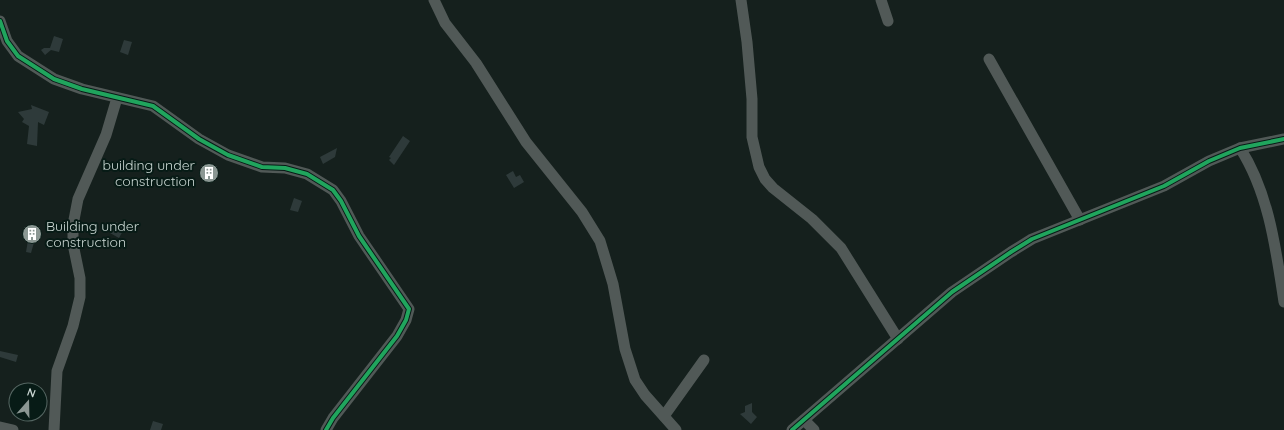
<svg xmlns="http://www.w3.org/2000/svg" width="1284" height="430" font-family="Quicksand,sans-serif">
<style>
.building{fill:#2e3a3a}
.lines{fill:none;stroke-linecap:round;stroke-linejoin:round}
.minor{stroke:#515957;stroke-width:11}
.cycleway-casing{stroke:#071b16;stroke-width:6}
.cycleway{stroke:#20a55d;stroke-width:4}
.labels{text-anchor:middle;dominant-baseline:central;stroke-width:4;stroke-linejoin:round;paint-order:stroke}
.poi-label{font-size:14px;fill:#cbd7d3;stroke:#071b16;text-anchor:end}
</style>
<rect width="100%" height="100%" fill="#15201d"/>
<g class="building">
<polygon points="54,36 63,39 59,52 51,50 45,55 41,50 44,48 50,48"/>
<polygon points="124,40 132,42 128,55 120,52"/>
<polygon points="31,105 49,112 44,125 38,122 37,146 27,144 29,126 22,122 24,119 18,112 32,109"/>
<polygon points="403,136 410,141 394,165 389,160 391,158 389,157"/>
<polygon points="337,148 335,157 323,164 320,157"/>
<polygon points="513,171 516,177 520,175 524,182 514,188 506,175"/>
<polygon points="294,198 302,201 298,212 290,210"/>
<polygon points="116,222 125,227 119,238 110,233"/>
<polygon points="30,229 37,232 31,253 26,252"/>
<polygon points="0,351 18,355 16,362 0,357"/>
<polygon points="752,403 752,412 757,417 751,424 740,414 745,412 745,406"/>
<polygon points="153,421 163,424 161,430 150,430"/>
</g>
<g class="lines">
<g class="minor">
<polyline points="434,0 445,23 476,63 526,142 582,212 600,241 613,284 625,349 635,380 645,395 676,430"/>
<polyline points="741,0 747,42 752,99 752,137 759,167 765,179 773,188 812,219 841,248 898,339"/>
<polyline points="881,0 888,21"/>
<polyline points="0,21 7,41 18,56 54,79 82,89 153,106 199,139 228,155 262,167 285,168 307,174 333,190 341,201 359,236 409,309 406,320 397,336 333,418 326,430"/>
<polyline points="989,59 1080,220"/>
<path d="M1240,148C1269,193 1276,250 1284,302"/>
<polyline points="664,416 704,360"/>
<polyline points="804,420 814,430"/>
<polyline points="0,427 13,430"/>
<polyline points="54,430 57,371 73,326 80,297 80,278 73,244 73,225 78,199 106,135 117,98"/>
<polyline points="792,430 952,292 1011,252 1032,239 1164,186 1209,161 1240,148 1284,139"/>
</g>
<defs>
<g id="cycleway">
<polyline points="0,21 7,41 18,56 54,79 82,89 153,106 199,139 228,155 262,167 285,168 307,174 333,190 341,201 359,236 409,309 406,320 397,336 333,418 326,430"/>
<polyline points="792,430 952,292 1011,252 1032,239 1164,186 1209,161 1240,148 1284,139"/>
</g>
</defs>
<use href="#cycleway" class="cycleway-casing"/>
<use href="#cycleway" class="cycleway"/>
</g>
<defs>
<symbol id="building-disc" viewBox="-11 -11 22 22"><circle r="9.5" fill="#8b9793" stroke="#071b16"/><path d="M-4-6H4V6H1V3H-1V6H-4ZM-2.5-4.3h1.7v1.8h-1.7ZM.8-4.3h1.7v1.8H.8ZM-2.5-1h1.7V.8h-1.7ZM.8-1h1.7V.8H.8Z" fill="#fff"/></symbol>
</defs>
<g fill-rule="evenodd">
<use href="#building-disc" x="198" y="162" width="22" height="22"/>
<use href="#building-disc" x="21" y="223" width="22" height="22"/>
</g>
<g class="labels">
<g class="poi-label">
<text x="195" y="165">building under<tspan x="195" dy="16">construction</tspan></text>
<text x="46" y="226" text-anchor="start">Building under<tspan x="46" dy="16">construction</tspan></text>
</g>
</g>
<g transform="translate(28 402) rotate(20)"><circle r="19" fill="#071b16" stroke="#556662"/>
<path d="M0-3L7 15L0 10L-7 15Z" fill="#8b9793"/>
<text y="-6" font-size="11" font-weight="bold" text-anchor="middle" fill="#cbd7d3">N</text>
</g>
</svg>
